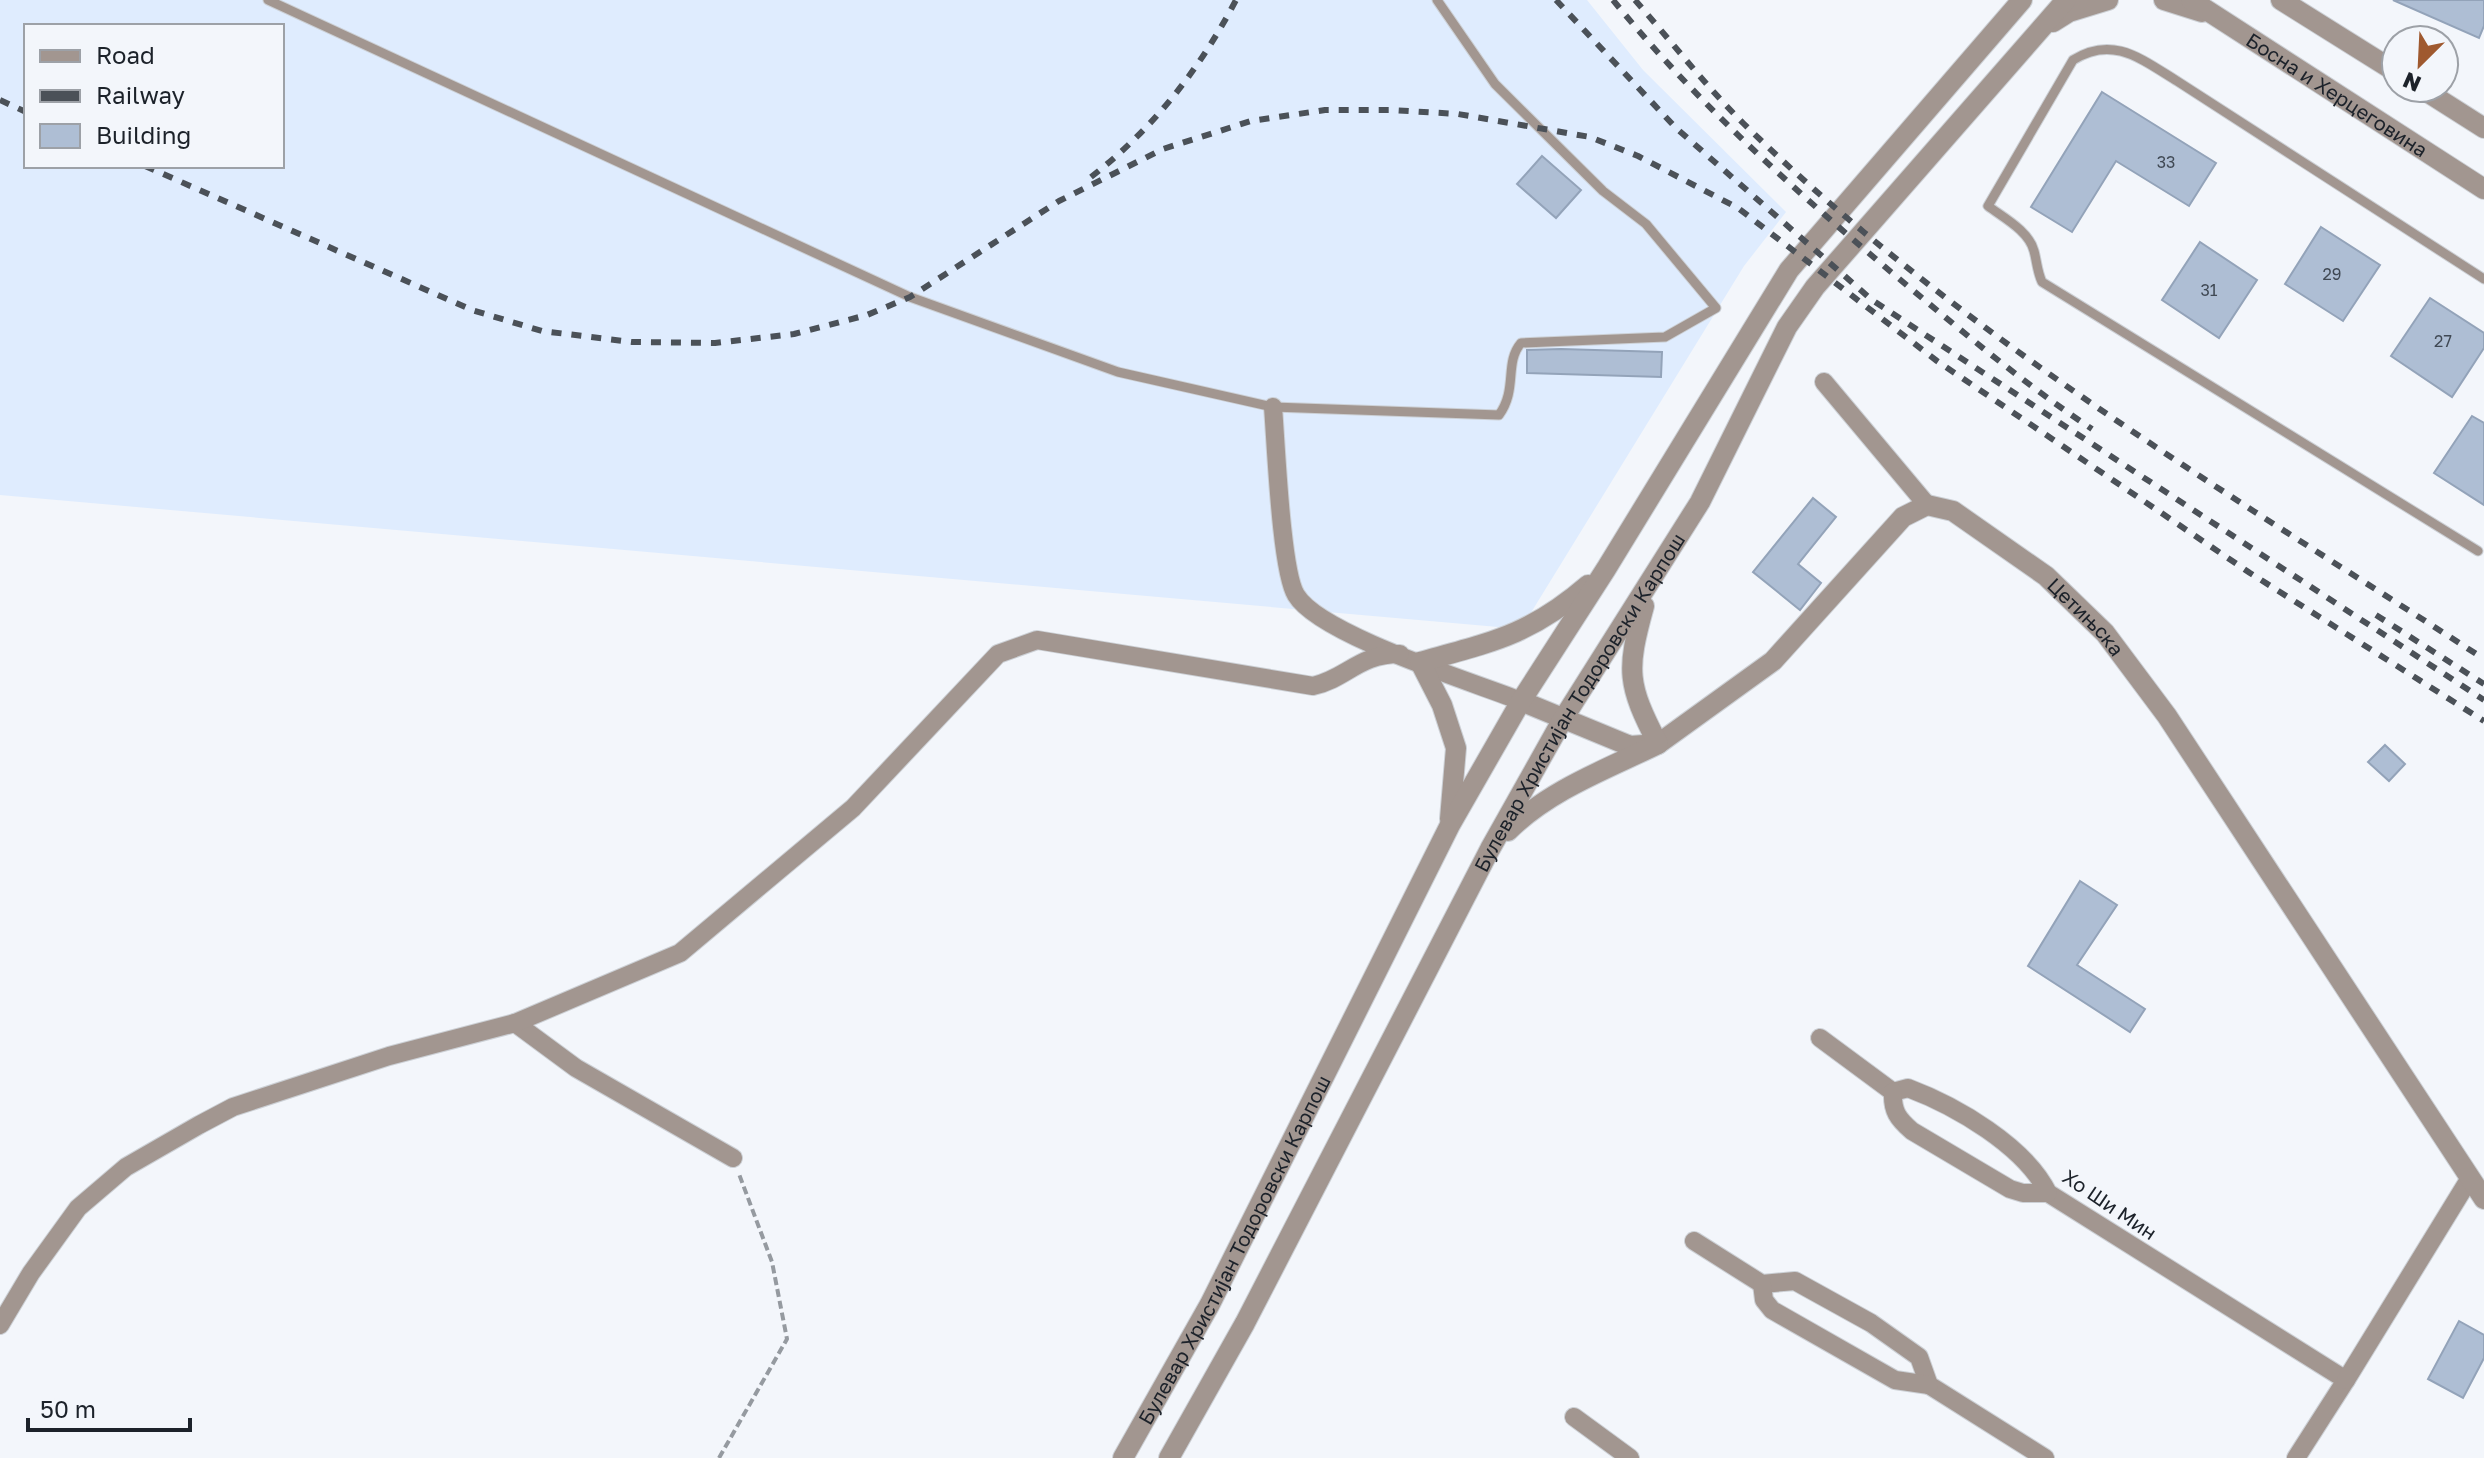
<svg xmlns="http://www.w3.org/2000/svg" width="2484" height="1458" font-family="'Golos Text',sans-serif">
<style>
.built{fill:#dfecfe;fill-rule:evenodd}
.building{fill:#aebed4;stroke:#93a3b9;stroke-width:2}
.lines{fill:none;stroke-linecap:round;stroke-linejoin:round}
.service-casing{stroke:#ccd0d5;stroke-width:11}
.minor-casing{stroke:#ccd0d5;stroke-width:20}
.tertiary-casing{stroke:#ccd0d5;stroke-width:22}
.path{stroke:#959aa0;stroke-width:4;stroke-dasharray:8 4;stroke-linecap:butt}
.service{stroke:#a29690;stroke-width:9}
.minor{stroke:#a29690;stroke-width:18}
.tertiary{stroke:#a29690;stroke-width:20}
.rail{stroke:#4b5158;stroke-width:6;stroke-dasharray:10 10;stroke-linecap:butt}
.labels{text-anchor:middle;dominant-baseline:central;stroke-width:6;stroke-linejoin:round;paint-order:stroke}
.number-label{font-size:16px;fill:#404954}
.street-label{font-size:20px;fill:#1c222a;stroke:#f3f6fb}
</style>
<rect width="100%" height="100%" fill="#f3f6fb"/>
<path class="built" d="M0,0H1587L1643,70L1786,212L1744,266L1521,629L0,495ZM26,26H282V166H26Z"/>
<g class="building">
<polygon points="2393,0 2484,0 2484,26 2479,38"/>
<polygon points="2102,92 2216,163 2189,206 2116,161 2072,232 2031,207"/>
<polygon points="1542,156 1581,190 1556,218 1517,184"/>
<polygon points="2321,227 2380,265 2343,321 2285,284"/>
<polygon points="2200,242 2257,280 2219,338 2162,300"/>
<polygon points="2430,298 2484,333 2484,348 2452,397 2391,356"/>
<polygon points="1561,349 1662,352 1661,377 1527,373 1527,350"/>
<polygon points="2472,416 2484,423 2484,505 2434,473"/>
<polygon points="1813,498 1836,517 1798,564 1821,583 1800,610 1753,572"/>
<polygon points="2385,745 2405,764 2389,781 2368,762"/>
<polygon points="2080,881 2117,905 2077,965 2145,1009 2130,1032 2028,966"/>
<polygon points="2459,1321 2484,1335 2484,1358 2463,1398 2428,1379"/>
</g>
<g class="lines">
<defs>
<g id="service">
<path d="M268,0L910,297L1118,372L1273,407L1499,415C1518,389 1504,363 1521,343L1665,337L1716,308L1646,224L1603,191L1495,84L1437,0"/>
<path d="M2478,551L2042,282C2037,271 2037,262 2034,251C2029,231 2004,218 1988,206L2073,60C2113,35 2141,59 2177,81L2484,279"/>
</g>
<g id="minor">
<polyline points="1824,382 1927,505"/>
<path d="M1273,407C1276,443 1281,571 1296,595C1320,635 1473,682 1521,701"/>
<polyline points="515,1023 576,1068 733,1158"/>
<polyline points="1820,1038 1893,1092"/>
<path d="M1893,1092L1908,1088C1956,1106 2025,1146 2048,1193L2346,1380L2296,1458"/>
<path d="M1893,1092C1892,1111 1898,1119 1912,1131L2010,1189L2023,1193H2048"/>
<polyline points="1694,1241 1762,1284 1795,1281 1871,1323 1919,1357 1929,1385 2045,1458"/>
<polyline points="1762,1284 1764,1300 1772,1310 1895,1380 1929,1385"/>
<path d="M0,1325L31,1273L78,1208L126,1167L199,1125L233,1107L389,1056L515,1023L680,953L853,808L998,654L1037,640L1313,686C1348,678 1358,654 1400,654"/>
<polyline points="2346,1380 2470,1178"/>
<polyline points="1574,1417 1630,1458"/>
</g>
<g id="tertiary">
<polyline points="2164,0 2202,12"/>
<path id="s1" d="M2191,0L2484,189"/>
<polyline points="2281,0 2396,72"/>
<polyline points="2053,22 2069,12 2108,0"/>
<polyline points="2421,88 2484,128"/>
<path id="s2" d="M1521,701L1630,746L1658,744L1773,661L1903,517L1927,505L1953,511L2046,576L2105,633L2167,716L2484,1199"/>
<path d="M1450,819L1456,748L1442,705L1420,662C1492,642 1530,635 1588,585"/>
<path d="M1508,831C1549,790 1607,769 1658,744C1627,684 1626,671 1644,606"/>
<path id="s3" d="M1123,1458L1210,1304L1450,825L1521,701L1606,569L1789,270L2022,0"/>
<path id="s4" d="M1169,1458L1245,1323L1490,849L1563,719L1700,502L1787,327L1815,287L2066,0"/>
</g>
</defs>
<use href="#service" class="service-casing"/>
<use href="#minor" class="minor-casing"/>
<use href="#tertiary" class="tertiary-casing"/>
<polyline class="path" points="719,1458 787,1339 772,1262 739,1174"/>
<use href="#service" class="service"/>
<use href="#minor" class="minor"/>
<use href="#tertiary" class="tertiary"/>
<g class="rail">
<polyline points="1556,0 1676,128 1872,300 2484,700"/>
<path d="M1613,0C1696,102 1791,187 1891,272C1957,327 2020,381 2092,429"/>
<path d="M1635,0C1671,41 1705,85 1743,123C1961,337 2229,493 2484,659"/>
<polyline points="0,100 26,112"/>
<polyline points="145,166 472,310 542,331 632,342 715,343 794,334 867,315 910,297 1059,201 1163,149 1251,121 1325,110 1391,110 1458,114 1590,137 1638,156 1738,208 1937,361 2250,573 2484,721"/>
<path d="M1091,177C1153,129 1200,69 1236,0"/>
<polyline points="2376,615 2484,684"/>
</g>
</g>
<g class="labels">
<g class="number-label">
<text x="2166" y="162">33</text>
<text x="2332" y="274">29</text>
<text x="2209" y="290">31</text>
<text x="2443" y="341">27</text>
</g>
<g class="street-label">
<text stroke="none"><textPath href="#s1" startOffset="174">Босна и Херцеговина</textPath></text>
<text stroke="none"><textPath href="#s2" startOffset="706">Цетињска</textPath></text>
<text stroke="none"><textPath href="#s4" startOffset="860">Булевар Христијан Тодоровски Карпош</textPath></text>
<text transform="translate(2110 1204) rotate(34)">Хо Ши Мин</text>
<text stroke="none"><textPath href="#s3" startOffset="236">Булевар Христијан Тодоровски Карпош</textPath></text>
</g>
</g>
<rect x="24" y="24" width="260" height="144" fill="#f3f6fb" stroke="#9da1a7" stroke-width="2"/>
<rect x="40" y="50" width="40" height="12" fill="#a29690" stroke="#9da1a7" stroke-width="2"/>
<text x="96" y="64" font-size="24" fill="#1c222a">Road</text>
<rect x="40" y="90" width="40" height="12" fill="#4b5158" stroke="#9da1a7" stroke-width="2"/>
<text x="96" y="104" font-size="24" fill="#1c222a">Railway</text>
<rect x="40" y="124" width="40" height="24" fill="#aebed4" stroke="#9da1a7" stroke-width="2"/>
<text x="96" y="144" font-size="24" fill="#1c222a">Building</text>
<g transform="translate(2420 64) rotate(204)"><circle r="38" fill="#f3f6fb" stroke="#9da1a7" stroke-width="2"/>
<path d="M0-6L14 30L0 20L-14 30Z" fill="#9f592f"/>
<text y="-12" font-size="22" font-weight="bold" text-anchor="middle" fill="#1c222a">N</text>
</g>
<path d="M28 1418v12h162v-12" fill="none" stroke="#1c222a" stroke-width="4"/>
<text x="40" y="1418" font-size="24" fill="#1c222a" stroke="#f3f6fb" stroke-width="6" paint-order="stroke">50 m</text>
</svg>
